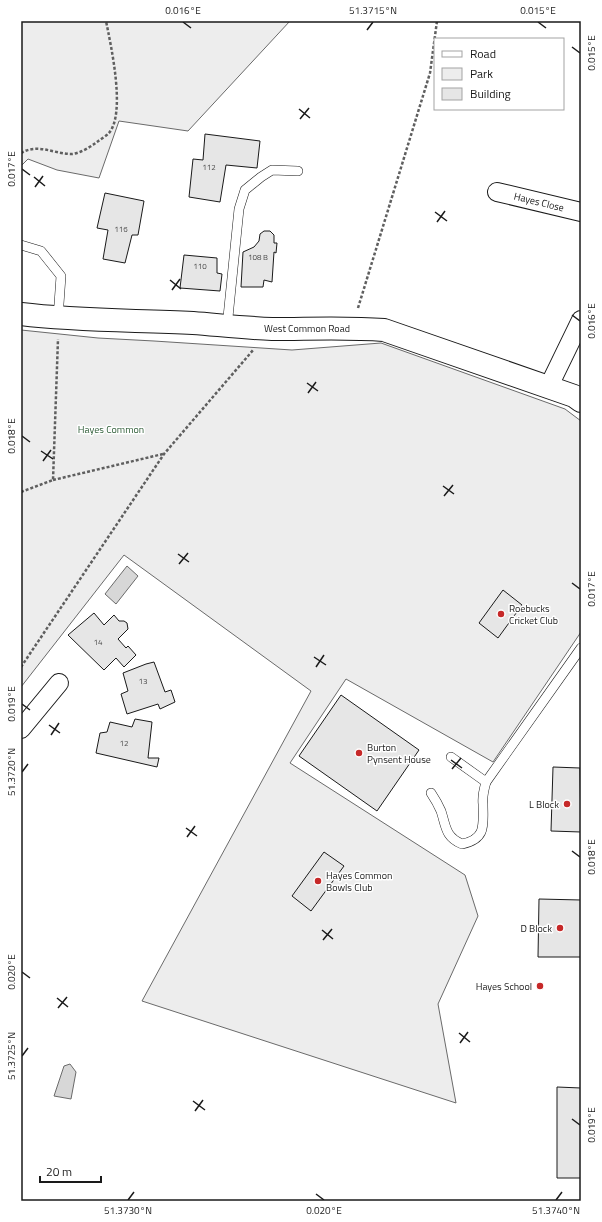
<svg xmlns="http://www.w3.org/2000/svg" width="602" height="1222" font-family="'Titillium Web',sans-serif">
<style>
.green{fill:#ededed;stroke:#6a6a6a}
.water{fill:#d7d7d7;stroke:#6a6a6a}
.building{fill:#e6e6e6;stroke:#1a1a1a}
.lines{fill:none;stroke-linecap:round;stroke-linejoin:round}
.lane-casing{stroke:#1a1a1a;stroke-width:10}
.street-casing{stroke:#1a1a1a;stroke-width:20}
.secondary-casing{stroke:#1a1a1a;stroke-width:24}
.path{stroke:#5f5f5f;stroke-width:2.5;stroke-dasharray:3 2;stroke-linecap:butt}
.lane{stroke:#fff;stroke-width:9}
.street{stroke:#fff;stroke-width:18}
.secondary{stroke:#fff;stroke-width:22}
.ticks{fill:none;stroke:#1a1a1a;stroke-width:1.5}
.poi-dot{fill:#c62828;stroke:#fff;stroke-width:1.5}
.labels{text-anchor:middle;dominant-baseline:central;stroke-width:3;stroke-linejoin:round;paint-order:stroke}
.number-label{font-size:8px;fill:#4d4d4d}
.street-label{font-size:10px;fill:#1a1a1a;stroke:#fff}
.park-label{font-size:10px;fill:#2b5a34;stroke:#fff}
.poi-label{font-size:10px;fill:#1a1a1a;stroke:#fff;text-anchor:start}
.neatline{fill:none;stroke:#1a1a1a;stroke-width:1.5}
.ticks-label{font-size:10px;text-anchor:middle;fill:#1a1a1a}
</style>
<rect width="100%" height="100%" fill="#fff"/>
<g class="green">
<polygon points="21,21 290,21 188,131 119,121 99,178 57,170 28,159 21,166"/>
<polygon points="21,330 98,338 154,341 292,350 381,343 565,409 581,421 581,632 493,762 346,679 290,763 465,875 478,916 438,1004 456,1103 142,1001 311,691 124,555 21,687"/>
</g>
<g class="water">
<polygon points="127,566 138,576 116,604 105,594"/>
<polygon points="70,1064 76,1072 71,1099 54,1096 64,1066"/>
</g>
<g class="building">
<polygon points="205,134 260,141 257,168 226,165 220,202 189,197 193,159 203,160"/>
<polygon points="105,193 144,201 138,235 132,235 125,263 103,259 108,230 97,228"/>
<polygon points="264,231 270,231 274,235 274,243 277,243 276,253 274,252 272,282 264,280 263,287 241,287 243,252 254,247 259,241 260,234"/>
<polygon points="184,255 217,258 217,273 222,274 220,291 180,288"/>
<polygon points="503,590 522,605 498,638 479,623"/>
<polygon points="94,613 104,625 114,615 119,621 124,621 127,623 128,629 118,639 126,648 128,646 136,655 124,667 116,658 104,670 68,635"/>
<polygon points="154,662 165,692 171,690 175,702 160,709 158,704 127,714 121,694 128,691 123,673 146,664"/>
<polygon points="341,695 419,750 377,811 299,756"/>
<polygon points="135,719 152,722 148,758 159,758 157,767 96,753 100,733 107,732 110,722 132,727"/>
<polygon points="553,767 580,768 581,832 551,831"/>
<polygon points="324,852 344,866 311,911 292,896"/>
<polygon points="539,899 581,900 581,957 538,957"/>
<polygon points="557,1087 581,1088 581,1178 557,1178"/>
</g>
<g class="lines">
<defs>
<g id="lane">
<polyline points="21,245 41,251 61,276 58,318"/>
<polyline points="227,327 239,209 245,190 261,177 272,170 298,171"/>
<polyline points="451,757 486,782"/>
<path d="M431,793C435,799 438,804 441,811C446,826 445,837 462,844C487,839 483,824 483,804C482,796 484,789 486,782L581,648"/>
</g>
<g id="street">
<polyline points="497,192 581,212"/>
<polyline points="548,388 581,320"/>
<polyline points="21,729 59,683"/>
</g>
<path id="secondary" d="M21,314C78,321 136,320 193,323C219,325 246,328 272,329C309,329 346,327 384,330L574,396L581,401"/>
</defs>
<use href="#lane" class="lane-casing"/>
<use href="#street" class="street-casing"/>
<use href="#secondary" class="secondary-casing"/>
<g class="path">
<path d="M21,153C38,143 54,154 72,154C81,153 90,147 97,142C101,139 106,136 109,133C126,113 111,46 106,21"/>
<polyline points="358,308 430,73 437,21"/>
<polyline points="53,480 163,454"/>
<polyline points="21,492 53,480 58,339"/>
<polyline points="21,667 164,454 254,349"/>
</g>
<use href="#lane" class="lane"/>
<use href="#street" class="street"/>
<use href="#secondary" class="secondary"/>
</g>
<path class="ticks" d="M183,22L191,28M538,22L546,28M367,30L373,22M572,47L580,53M299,109L310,118M300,119L309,108M22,169L30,175M34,177L45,186M35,187L43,176M435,212L447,221M437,222L445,211M170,280L181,289M172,290L180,279M572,315L580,321M307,383L318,391M308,393L316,382M22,436L30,442M41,451L53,459M43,461L51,450M443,486L454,494M444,496L453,485M178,554L189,562M179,564L188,553M572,583L580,589M314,657L326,665M316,667L324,655M22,704L30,710M49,725L60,733M51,735L59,723M451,760L462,768M452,769L461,758M22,772L28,764M186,828L197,836M187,837L195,826M572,851L580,857M322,930L333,939M323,940L332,929M22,972L30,978M57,998L68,1007M58,1008L67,997M459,1033L470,1042M460,1043L468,1032M22,1056L28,1048M193,1101L205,1110M195,1111L203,1100M572,1119L580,1125M316,1194L324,1200M128,1200L134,1192M556,1200L562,1192"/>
<g class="poi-dot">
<circle cx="501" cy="614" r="4"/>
<circle cx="359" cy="753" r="4"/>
<circle cx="567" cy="804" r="4"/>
<circle cx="318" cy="881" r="4"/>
<circle cx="560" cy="928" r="4"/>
<circle cx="540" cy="986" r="4"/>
</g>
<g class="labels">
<g class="number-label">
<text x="209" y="167">112</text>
<text x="121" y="229">116</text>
<text x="258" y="257">108 B</text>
<text x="200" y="266">110</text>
<text x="98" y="642">14</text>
<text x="143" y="681">13</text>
<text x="124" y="743">12</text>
</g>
<g class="street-label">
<text transform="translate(539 202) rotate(14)">Hayes Close</text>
<text x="307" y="328">West Common Road</text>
</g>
<g class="park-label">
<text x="111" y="429">Hayes Common</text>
</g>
<g class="poi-label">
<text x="509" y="608">Roebucks<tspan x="509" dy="12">Cricket Club</tspan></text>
<text x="367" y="747">Burton<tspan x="367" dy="12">Pynsent House</tspan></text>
<text x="559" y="804" text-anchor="end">L Block</text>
<text x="326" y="875">Hayes Common<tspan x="326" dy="12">Bowls Club</tspan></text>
<text x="552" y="928" text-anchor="end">D Block</text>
<text x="532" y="986" text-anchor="end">Hayes School</text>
</g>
</g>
<rect width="602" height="1222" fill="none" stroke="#ffffff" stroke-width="44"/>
<rect x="434" y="38" width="130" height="72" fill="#ffffff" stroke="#a3a3a3"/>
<rect x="442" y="51" width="20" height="6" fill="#ffffff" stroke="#a3a3a3"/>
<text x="470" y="58" font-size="12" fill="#1a1a1a">Road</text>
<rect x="442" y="68" width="20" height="12" fill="#ededed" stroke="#a3a3a3"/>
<text x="470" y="78" font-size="12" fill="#1a1a1a">Park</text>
<rect x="442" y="88" width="20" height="12" fill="#e6e6e6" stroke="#a3a3a3"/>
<text x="470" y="98" font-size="12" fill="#1a1a1a">Building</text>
<path d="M40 1176v6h61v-6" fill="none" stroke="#1a1a1a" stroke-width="2"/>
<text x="46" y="1176" font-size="12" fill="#1a1a1a" stroke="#ffffff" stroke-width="3" paint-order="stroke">20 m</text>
<rect x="22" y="22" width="558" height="1178" class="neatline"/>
<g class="ticks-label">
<text x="183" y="14">0.016°E</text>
<text x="373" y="14">51.3715°N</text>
<text x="538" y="14">0.015°E</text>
<text transform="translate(591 53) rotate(-90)" y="4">0.015°E</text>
<text transform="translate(11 169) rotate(-90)" y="4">0.017°E</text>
<text transform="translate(591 321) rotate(-90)" y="4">0.016°E</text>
<text transform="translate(11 436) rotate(-90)" y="4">0.018°E</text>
<text transform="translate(591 589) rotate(-90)" y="4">0.017°E</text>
<text transform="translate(11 704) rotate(-90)" y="4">0.019°E</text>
<text transform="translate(11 772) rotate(-90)" y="4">51.3720°N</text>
<text transform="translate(591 857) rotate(-90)" y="4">0.018°E</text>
<text transform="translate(11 972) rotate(-90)" y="4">0.020°E</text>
<text transform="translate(11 1056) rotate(-90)" y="4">51.3725°N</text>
<text transform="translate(591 1125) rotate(-90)" y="4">0.019°E</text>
<text x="128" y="1214">51.3730°N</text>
<text x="324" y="1214">0.020°E</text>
<text x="556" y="1214">51.3740°N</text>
</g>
</svg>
